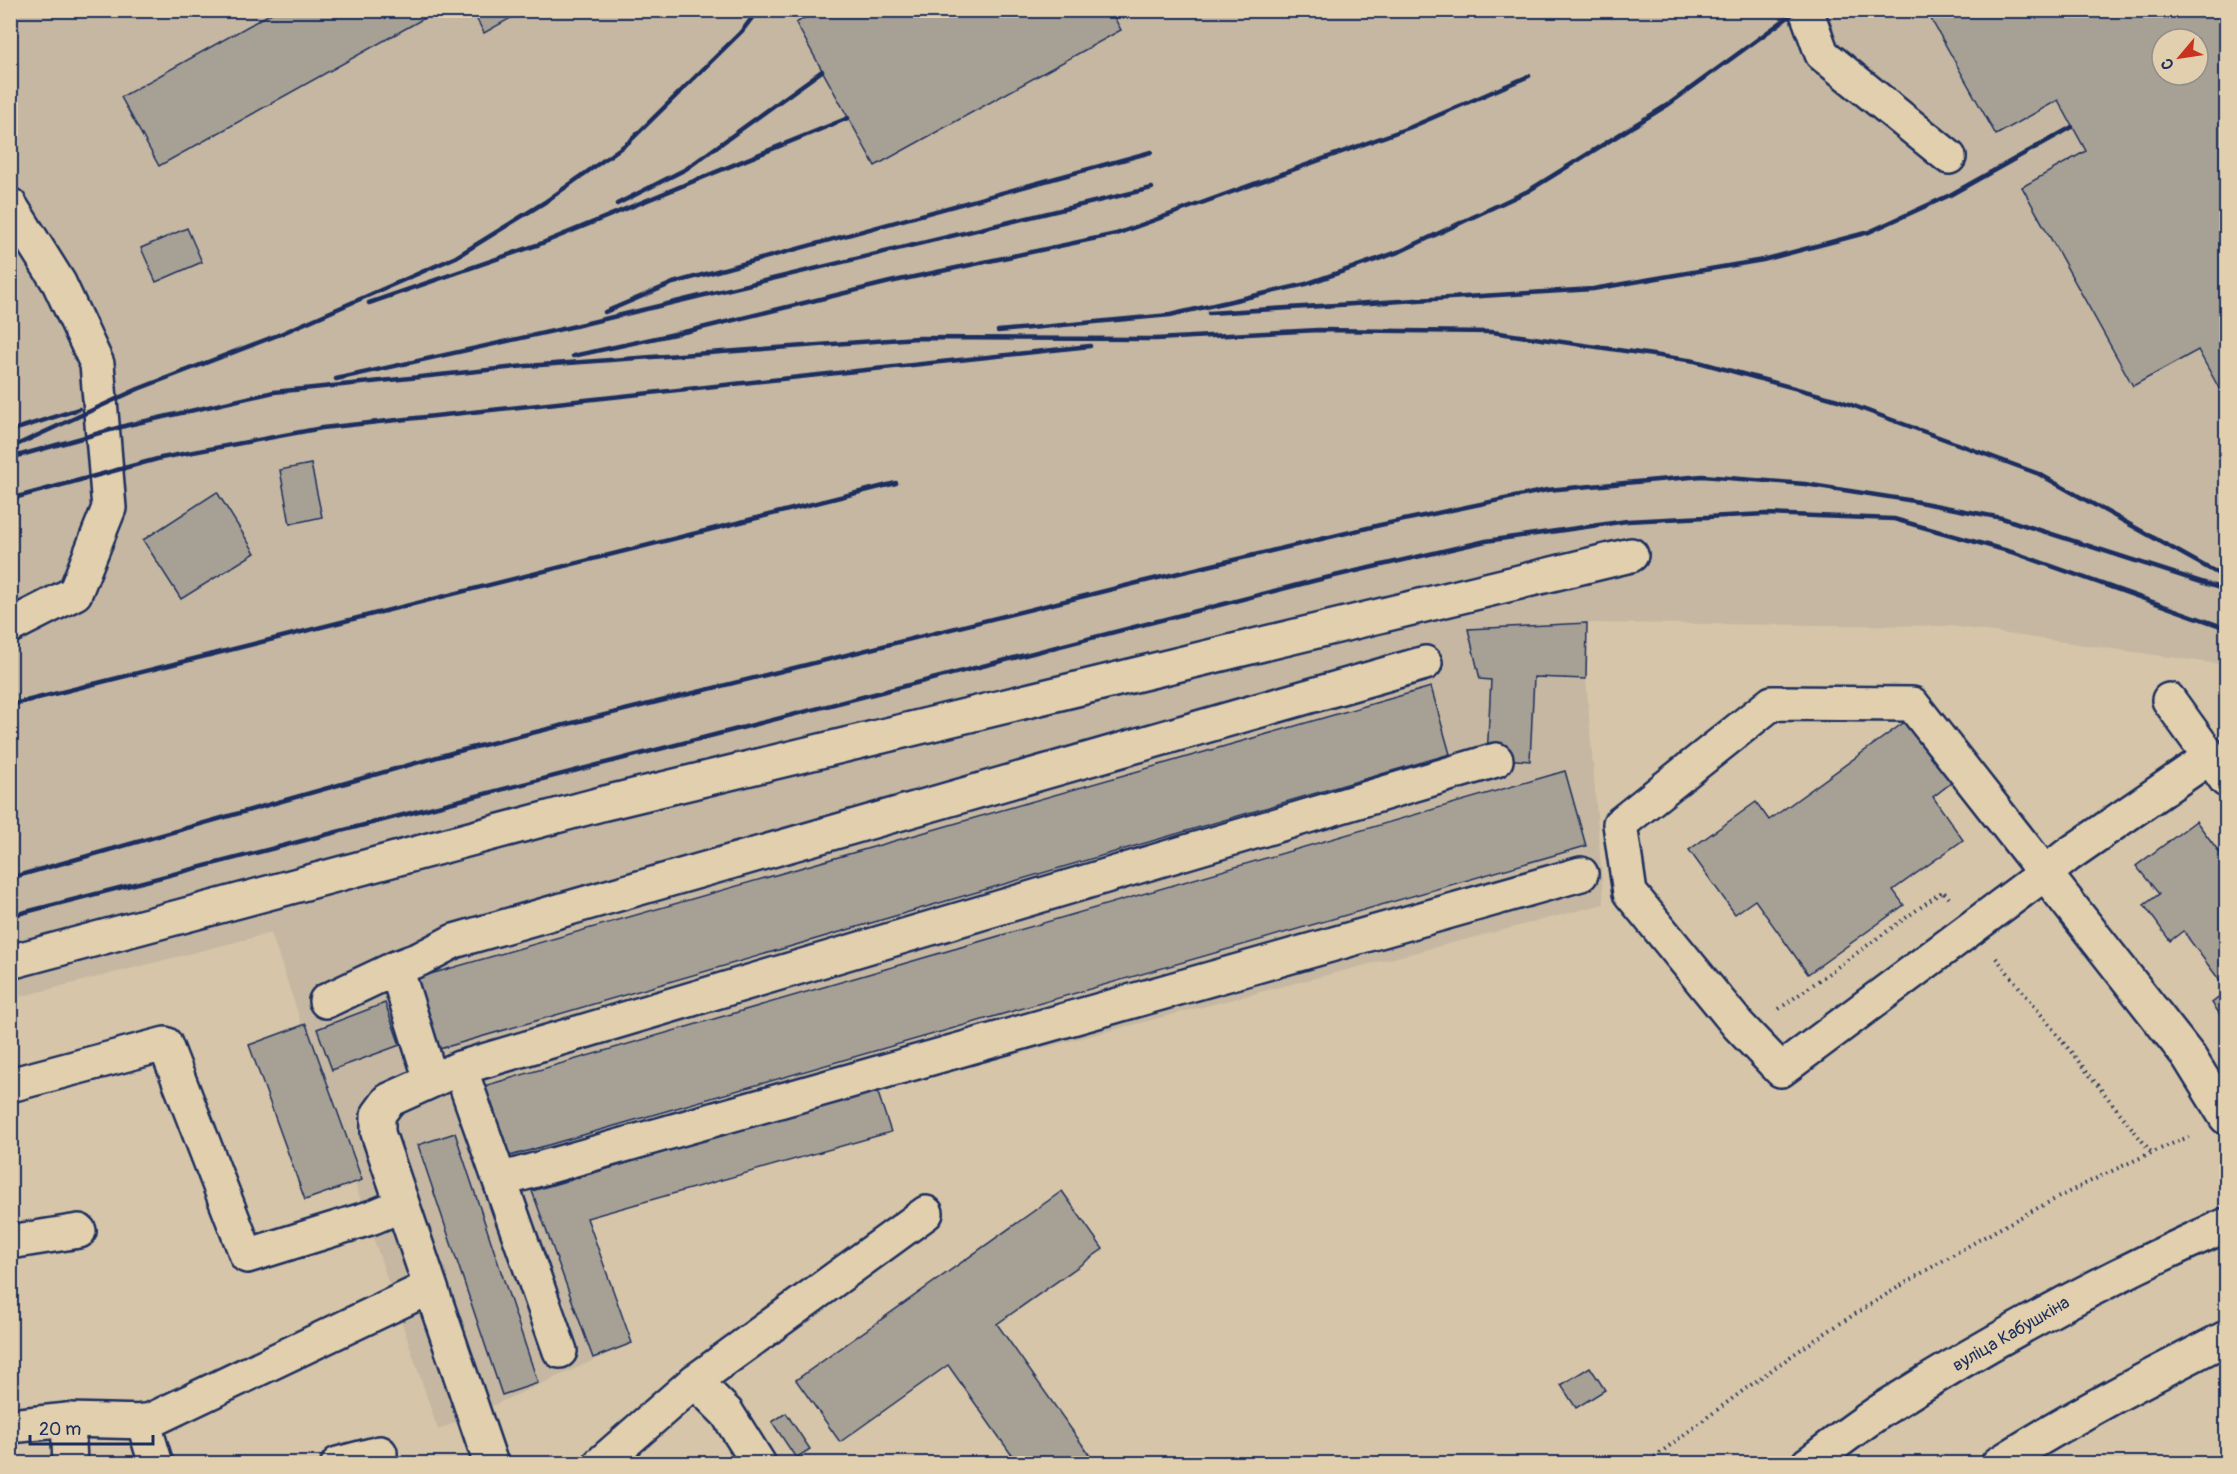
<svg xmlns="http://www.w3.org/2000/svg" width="2237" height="1474" font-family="Pangolin,sans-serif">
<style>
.built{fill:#c5b7a1;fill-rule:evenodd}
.building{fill:#a7a095;stroke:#1b2f5e;stroke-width:1.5;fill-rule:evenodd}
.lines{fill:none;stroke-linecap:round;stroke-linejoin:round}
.minor-casing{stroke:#1b2f5e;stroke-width:38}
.major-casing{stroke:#1b2f5e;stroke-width:38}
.path{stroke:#1b2f5e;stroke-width:4;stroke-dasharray:1.5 4.5;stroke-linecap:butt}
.minor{stroke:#e2cfad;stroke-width:33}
.major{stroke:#e2cfad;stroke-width:33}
.rail{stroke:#1b2f5e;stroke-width:4.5}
.labels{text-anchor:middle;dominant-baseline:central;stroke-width:5;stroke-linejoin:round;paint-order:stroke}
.street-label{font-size:18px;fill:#1b2f5e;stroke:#e2cfad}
</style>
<rect width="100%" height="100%" fill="#d6c5a8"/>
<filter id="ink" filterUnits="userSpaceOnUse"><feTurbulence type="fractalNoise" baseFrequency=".0167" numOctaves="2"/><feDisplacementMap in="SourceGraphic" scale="12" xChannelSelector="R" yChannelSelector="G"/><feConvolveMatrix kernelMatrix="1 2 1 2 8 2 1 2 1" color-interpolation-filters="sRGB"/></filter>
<g filter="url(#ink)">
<path class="built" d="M11,11H2226V665L1951,626L1587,623L1586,679L1604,904L878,1090L891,1132L587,1218L632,1343L438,1430L271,933L11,999ZM2162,39H2198V75H2162Z"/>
<g class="building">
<polygon points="277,10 439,10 159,166 121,97"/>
<polygon points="472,10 525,10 484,33"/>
<polygon points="817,10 1110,10 1121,30 875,166 796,23"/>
<path d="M1926,10H2226V401L2198,350L2133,386L2022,187L2086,151L2058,100L1996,135ZM2162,39H2198V75H2162Z"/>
<polygon points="187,228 202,262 156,282 141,248"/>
<polygon points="311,464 322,517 290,524 280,470"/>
<polygon points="217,492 255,553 181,599 143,540"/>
<polygon points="1587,623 1586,679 1534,677 1530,761 1487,758 1491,680 1480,679 1468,629"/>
<polygon points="1431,687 1450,754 436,1050 413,979"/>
<polygon points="1906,721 1951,783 1933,797 1963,840 1893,890 1904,905 1808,974 1755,900 1735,914 1689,850 1756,802 1769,820"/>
<polygon points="1565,771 1586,846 510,1156 484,1086"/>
<polygon points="2196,821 2226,861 2226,989 2183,931 2170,941 2144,905 2159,894 2136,866"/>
<polygon points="2226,992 2226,1023 2212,1003"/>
<polygon points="385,1003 400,1045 332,1070 317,1029"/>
<polygon points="306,1024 362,1180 305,1200 249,1045"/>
<polygon points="877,1090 891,1132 587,1218 632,1343 593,1358 532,1191"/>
<polygon points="455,1133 538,1383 502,1395 418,1145"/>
<polygon points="1062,1191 1103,1249 997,1324 1096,1464 1018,1464 948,1365 840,1442 796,1380"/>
<polygon points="1590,1367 1605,1390 1576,1408 1561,1385"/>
<polygon points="786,1413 810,1449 796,1458 772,1422"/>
</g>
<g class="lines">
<defs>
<g id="minor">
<polyline points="1806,10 1822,54 1949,157"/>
<polyline points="10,205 59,283 97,364 109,508 75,593 10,626"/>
<polyline points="2169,700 2210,757"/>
<polyline points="2226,780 2210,757 2068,855 2044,874 1781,1070 1738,1025 1630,893 1620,824 1772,703 1912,704 2189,1057 2226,1117"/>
<polyline points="10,962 601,804 1631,555"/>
<polyline points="396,968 420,959 454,941 1425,663"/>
<polyline points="326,1001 396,968 431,1080"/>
<polyline points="460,1068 560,1351"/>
<polyline points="10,1085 165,1044 247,1256 373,1217 402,1205"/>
<polyline points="500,1180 1581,874"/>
<polyline points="10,1242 79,1231"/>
<polyline points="68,1420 70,1464"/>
<polyline points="143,1421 156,1464"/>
<polyline points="10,1426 68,1420 147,1422 430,1287"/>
<polyline points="338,1464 380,1453"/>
<polyline points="491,1464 378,1133 378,1115 389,1100 460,1068 1496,760"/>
<polyline points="600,1464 695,1381"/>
<polyline points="759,1464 727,1413 695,1381 926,1213"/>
</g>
<g id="major">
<path d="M1808,1464C1833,1445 1859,1425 1885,1408C1995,1338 2108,1277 2226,1225"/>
<path d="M1998,1464C2072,1417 2149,1377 2226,1338"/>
</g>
</defs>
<use href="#minor" class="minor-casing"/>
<use href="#major" class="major-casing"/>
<g class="path">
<polyline points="1996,958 2151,1152"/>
<polyline points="1779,1009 1943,891 1949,898"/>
<path d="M1645,1464C1707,1418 1768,1370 1833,1328C1949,1254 2065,1188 2193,1135"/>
</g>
<use href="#minor" class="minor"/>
<use href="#major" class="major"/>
<g class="rail">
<polyline points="617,204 686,169 822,71"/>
<polyline points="369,303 540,244 848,118"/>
<polyline points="605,312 673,283 1151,152"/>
<polyline points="1209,313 1593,289 1763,260 1869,232 1950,195 2072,127"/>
<polyline points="998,331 1170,315 1306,284 1401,251 1528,191 1669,104 1798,10"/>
<polyline points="573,356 693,330 890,282 1116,234 1411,127 1529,76"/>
<polyline points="336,379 571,327 1152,188"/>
<polyline points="10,431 79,409"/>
<polyline points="10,448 138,389 278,335 456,257 545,202 629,142 742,31 758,10"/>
<polyline points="10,458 128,425 274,392 526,366 917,338 1156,339 1318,330 1492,332 1695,361 1838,400 2039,474 2226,578"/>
<polyline points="10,499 161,458 322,428 1090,346"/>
<polyline points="10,705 896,483"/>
<polyline points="10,878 455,752 1137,583 1380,525 1547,490 1702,476 1805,484 1908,500 2002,518 2226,590"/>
<polyline points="10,916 1317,580 1486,541 1627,521 1766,514 1894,519 2015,553 2226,628"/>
</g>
</g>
</g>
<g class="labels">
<g class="street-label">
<text transform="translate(2011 1334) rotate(-30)">вуліца Кабушкіна</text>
</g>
</g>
<rect width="2237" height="1474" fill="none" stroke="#e2cfad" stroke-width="36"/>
<rect x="18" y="18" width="2201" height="1438" fill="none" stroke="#1b2f5e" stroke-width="2" filter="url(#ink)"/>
<g transform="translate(2180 57) rotate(241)"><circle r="28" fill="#e2cfad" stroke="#928f8d" stroke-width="1.5"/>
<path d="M0-4.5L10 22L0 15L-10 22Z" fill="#c8321e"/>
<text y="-9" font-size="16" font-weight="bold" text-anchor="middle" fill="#1b2f5e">С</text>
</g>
<path d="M30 1435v9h123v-9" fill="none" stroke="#1b2f5e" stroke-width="3"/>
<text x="39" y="1435" font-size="18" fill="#1b2f5e" stroke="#e2cfad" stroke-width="4.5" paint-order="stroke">20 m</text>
</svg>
